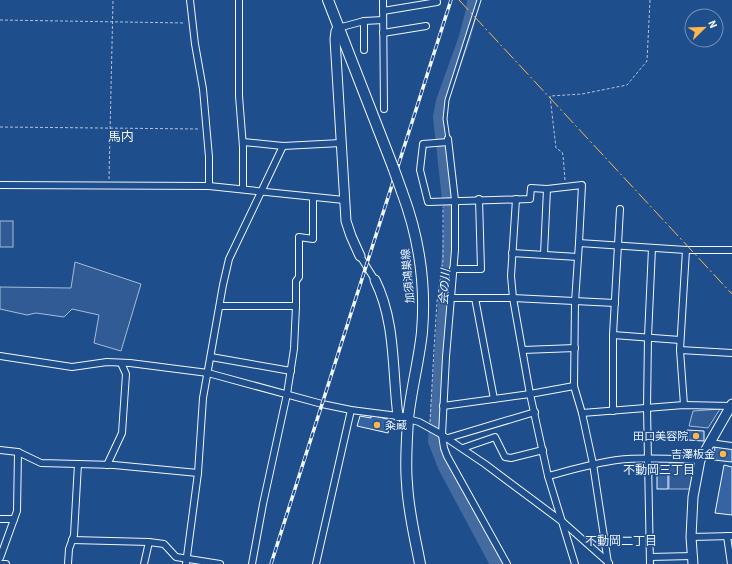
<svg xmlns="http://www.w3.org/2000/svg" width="732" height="564" font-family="'Source Sans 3','Noto Sans JP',sans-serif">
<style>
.built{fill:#305b95;stroke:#a8bbd7}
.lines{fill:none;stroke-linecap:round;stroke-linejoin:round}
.river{stroke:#446ba0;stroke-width:12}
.building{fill:#3563a3;stroke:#f2f6ff}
.lane-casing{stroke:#f2f6ff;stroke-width:5}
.street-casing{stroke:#f2f6ff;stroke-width:8}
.secondary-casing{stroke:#f2f6ff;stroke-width:11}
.primary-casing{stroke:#f2f6ff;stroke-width:12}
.path{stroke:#b3c4dc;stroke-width:1;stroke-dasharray:3 2;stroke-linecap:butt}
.lane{stroke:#1f4e8c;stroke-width:3}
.street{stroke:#1f4e8c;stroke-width:6}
.secondary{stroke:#1f4e8c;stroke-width:9}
.primary{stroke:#1f4e8c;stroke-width:10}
.rail-casing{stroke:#f2f6ff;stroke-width:3.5}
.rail{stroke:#1f4e8c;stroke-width:2;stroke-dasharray:6;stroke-linecap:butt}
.primary-bridge-casing{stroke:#f2f6ff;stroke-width:12;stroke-linecap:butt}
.primary-bridge{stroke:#1f4e8c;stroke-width:10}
.power{stroke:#ffb74d;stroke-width:1;stroke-dasharray:14 3 2 3;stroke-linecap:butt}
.poi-dot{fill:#ffb74d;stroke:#1f4e8c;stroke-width:1.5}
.labels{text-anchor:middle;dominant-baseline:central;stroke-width:3;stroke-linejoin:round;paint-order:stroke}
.street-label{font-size:11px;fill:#f2f6ff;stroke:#1f4e8c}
.poi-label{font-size:11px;fill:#f2f6ff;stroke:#1f4e8c;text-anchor:end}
.water-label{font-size:12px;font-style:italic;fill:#f2f6ff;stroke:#1f4e8c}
.neighbourhood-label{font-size:12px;fill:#f2f6ff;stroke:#1f4e8c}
.quarter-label{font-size:13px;fill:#f2f6ff;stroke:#1f4e8c}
</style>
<rect width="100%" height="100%" fill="#1f4e8c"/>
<g class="built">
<rect x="0" y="221" width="13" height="26"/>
<polygon points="75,262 141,284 121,351 94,343 99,315 72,309 64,317 36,313 27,315 0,309 0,287 71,288"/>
<polygon points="720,409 708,428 689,426 693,411"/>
<polygon points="669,463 693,463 696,466 690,489 669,489"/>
</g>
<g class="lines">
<polyline class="river" points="473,0 472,10 465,37 442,101 439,117 449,208 450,225 434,441 444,467 496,564"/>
</g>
<g class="building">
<polygon points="371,415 391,420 388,433 357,426 360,416 371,418"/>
<polygon points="687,430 704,431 704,441 687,440"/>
<polygon points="715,446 732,448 732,462 714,460"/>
<polygon points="724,465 732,467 732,515 715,513"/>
<rect x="657" y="468" width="11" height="21"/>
</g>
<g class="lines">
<defs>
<polyline id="lane" points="448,139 445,119 447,100 479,0"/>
<g id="street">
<polyline points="190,0 195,44 203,89 209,157 209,186"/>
<polyline points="239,0 239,96 243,147 243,189"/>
<polyline points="383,0 384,109"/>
<polyline points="383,11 437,2"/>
<polyline points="338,28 364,21 383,20"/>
<polyline points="383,33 426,26"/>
<polyline points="364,50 364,21"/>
<polyline points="448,139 455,200 455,250 446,357 442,435 444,448 447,456 507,564"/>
<polyline points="243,142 283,146 341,143"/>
<polyline points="448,142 423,144 420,170 428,202 530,199 531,188 547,189 582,185 579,243 575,302 574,386 582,413 593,464 608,563"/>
<polyline points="0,185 209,186 344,200"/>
<polyline points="516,199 511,276 513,298 530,394 548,476 575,564"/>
<polyline points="579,243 686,250 732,250"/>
<polyline points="512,253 578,257"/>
<polyline points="544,254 547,189"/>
<polyline points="360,256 375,280"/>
<polyline points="453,269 481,269 479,199"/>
<polyline points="450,298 513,298 615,303"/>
<polyline points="475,298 494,399"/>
<polyline points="220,306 296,306 294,349 287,394 263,504 252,564"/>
<polyline points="296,306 296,281 299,277 299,237 313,239 313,197"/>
<polyline points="613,335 680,340"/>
<polyline points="523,350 575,348"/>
<polyline points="680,350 732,353"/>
<polyline points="0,356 72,367 107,362 130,363 208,373 322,404 351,410 398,416"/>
<polyline points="211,357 291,371"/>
<polyline points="684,405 680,350 686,250"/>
<polyline points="443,406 530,394 574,386"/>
<polyline points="613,411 613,335 620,209"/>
<polyline points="582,413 684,405 731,406"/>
<polyline points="408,419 419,422 439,433 485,464 564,523 609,563"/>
<polyline points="448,438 535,412"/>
<polyline points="710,443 732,446"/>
<polyline points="463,448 495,437 505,457 511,458 543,450"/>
<polyline points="0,450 18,452 41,463 114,465 198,473"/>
<polyline points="107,465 122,433 126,374 121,363"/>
<path d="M548,476C571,470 594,463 617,460C644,457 673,459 700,460"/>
<polyline points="0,519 14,519"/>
<polyline points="727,536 731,564"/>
<polyline points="691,537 732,536"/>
<polyline points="72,540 149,542 164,544 176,557 220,564"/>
<polyline points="650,557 692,556"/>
<polyline points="0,558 17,511 18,452"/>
<polyline points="0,564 6,564"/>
<polyline points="68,564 69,549 74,535 78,464"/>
<polyline points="144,564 149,542"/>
<polyline points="186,564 198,473 203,398 223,285 229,259 283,146"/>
<polyline points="316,564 351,410"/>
<polyline points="650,564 647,408 648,337 652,248"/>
</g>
<g id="secondary">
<polyline points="338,28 336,31 335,39 346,221 351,236 360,256"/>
<path d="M375,280C396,322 392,370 398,416L401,417L408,419"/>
<polyline points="693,564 691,537 693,497 700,460 732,404"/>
</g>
<g id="primary">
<polyline points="328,0 393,167"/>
<path d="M402,192C419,237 426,284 422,332C419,361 411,390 408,419C407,439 405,464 407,483C408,510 415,537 420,564"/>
</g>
</defs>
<use href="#lane" class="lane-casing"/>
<use href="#street" class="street-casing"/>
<use href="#secondary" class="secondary-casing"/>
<use href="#primary" class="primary-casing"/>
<g class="path">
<polyline points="0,20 185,23"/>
<polyline points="0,127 200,129"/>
<polyline points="109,179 113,0"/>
<polyline points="565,180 563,155 562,152 556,148 550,96 582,94 627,85 647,61 650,0"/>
<polyline points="430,422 434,349 437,302 443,260 443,207"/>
</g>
<use href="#lane" class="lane"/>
<use href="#street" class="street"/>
<use href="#secondary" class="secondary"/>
<use href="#primary" class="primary"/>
<defs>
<polyline id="rail" points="271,564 451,0"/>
</defs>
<use href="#rail" class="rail-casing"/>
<use href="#rail" class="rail"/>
<defs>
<polyline id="primary-bridge" points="393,167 402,192"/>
</defs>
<use href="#primary-bridge" class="primary-bridge-casing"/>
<use href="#primary-bridge" class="primary-bridge"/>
<polyline class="power" points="459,0 732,294"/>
</g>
<g class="poi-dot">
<circle cx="377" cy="425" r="4"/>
<circle cx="696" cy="436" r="4"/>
<circle cx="723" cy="454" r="4"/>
</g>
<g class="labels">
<g class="street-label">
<text transform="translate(408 276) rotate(-95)">加須鴻巣線</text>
</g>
<g class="poi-label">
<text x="385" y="425" text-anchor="start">粂蔵</text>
<text x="688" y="436">田口美容院</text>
<text x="715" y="454">吉澤板金</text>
</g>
<g class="water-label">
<text transform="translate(445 287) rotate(-86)">会の川</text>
</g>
<g class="neighbourhood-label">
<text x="659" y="470">不動岡三丁目</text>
<text x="621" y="541">不動岡二丁目</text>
</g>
<g class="quarter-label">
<text x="121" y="137">馬内</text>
</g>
</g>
<g transform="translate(704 28) rotate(67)"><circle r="19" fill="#1f4e8c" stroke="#7391ba"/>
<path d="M0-3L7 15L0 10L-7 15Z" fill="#ffb74d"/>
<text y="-6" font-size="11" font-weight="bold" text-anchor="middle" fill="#f2f6ff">N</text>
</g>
</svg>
